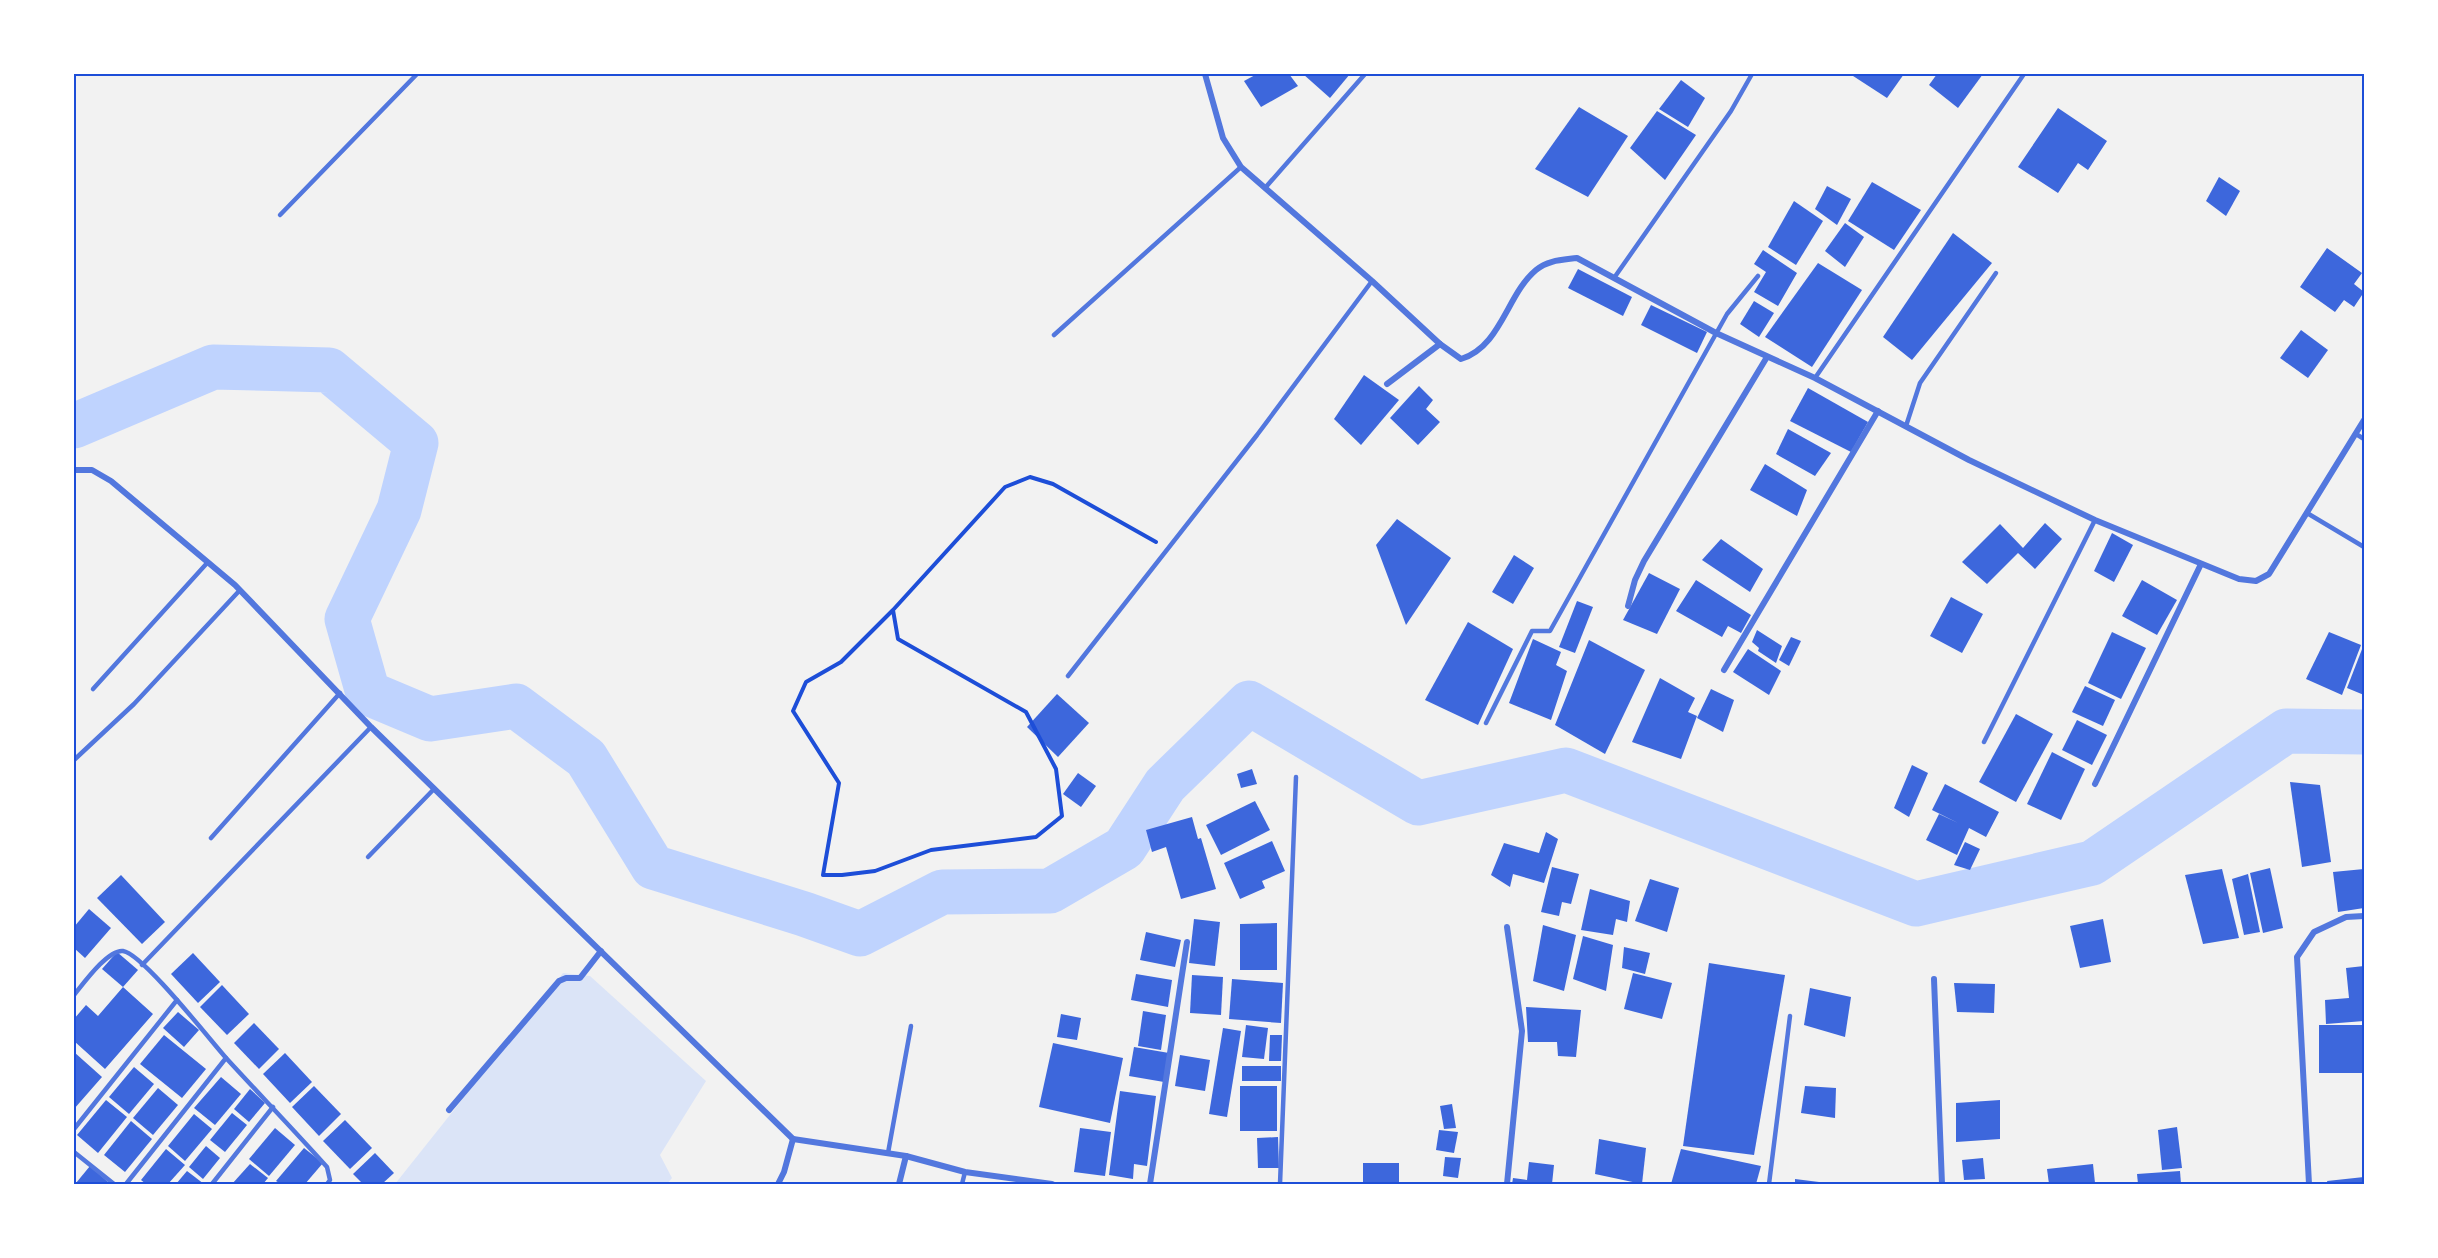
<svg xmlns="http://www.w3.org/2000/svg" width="2438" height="1258" font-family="'Open Sans',sans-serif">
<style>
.green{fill:#dbe4f7}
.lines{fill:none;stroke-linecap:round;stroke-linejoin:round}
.river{stroke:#bfd3fe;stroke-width:45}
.building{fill:#3d67dc}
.path{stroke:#1d4ed8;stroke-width:4}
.service{stroke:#5277de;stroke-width:4.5}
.minor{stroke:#5277de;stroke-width:6}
.neatline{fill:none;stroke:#1d4ed8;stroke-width:2}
</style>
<rect width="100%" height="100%" fill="#f2f2f2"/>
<polygon class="green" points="563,973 590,976 706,1081 660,1155 672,1178 667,1184 395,1184"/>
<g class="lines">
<polyline class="river" points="74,426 213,367 329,370 416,443 399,510 347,619 368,693 430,719 516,706 586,758 653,867 804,914 860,934 942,892 1050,891 1124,848 1165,785 1249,703 1418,803 1566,770 1916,904 2092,863 2286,731 2364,732"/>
</g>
<g class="building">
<polygon points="1257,74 1289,74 1298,86 1261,107 1244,81"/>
<polygon points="1303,74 1350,74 1330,98"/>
<polygon points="1850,74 1904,74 1887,98"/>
<polygon points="1937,74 1983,74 1958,108 1929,85"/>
<polygon points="1681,80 1705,98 1688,127 1659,109"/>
<polygon points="1579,107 1628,136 1588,197 1535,169"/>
<polygon points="2058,108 2107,141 2088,170 2078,163 2058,193 2018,167"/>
<polygon points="1657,111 1696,135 1665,180 1630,148"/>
<polygon points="2219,177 2240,191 2226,216 2206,201"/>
<polygon points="1872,182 1921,210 1894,250 1848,221"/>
<polygon points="1827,186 1851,199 1837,225 1815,209"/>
<polygon points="1794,201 1823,221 1796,265 1768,247"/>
<polygon points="1845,223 1864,237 1845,267 1825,251"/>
<polygon points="1953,233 1992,263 1912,360 1883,337"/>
<polygon points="2327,248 2362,273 2354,284 2364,292 2354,307 2344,300 2335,312 2300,287"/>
<polygon points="1763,250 1797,273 1778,306 1754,292 1766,272 1754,264"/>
<polygon points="1818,263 1862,290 1812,367 1765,337"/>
<polygon points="1578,269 1632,297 1623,316 1568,288"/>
<polygon points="1754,301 1774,313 1759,337 1740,324"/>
<polygon points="1651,305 1707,332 1697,353 1641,325"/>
<polygon points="2301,330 2328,350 2308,378 2280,358"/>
<polygon points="1364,375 1399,400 1361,445 1334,419"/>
<polygon points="1419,386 1433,400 1426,409 1440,422 1418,445 1390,418"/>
<polygon points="1808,388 1868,422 1851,452 1790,421"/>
<polygon points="1788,429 1831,453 1815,476 1776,454"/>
<polygon points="1765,464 1807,490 1797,516 1750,490"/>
<polygon points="1397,519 1451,558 1406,625 1376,545"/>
<polygon points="2045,523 2062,539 2035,569 2018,553 1987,584 1962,562 2000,524 2023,548"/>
<polygon points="2112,533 2133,545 2114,582 2094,571"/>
<polygon points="1721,539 1763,569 1750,592 1702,560"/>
<polygon points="1514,555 1534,568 1513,604 1492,592"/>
<polygon points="1649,573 1680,589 1657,634 1623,620"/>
<polygon points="1696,580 1751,615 1741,633 1728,626 1722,637 1676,611"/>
<polygon points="2142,580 2177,600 2157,635 2122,616"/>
<polygon points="1951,597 1983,614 1962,653 1930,636"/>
<polygon points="1577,601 1593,607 1575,653 1559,647"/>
<polygon points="1468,622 1513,649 1478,725 1425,700"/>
<polygon points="1757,630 1782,646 1776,663 1758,651 1759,648 1752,642"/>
<polygon points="2112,632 2146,648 2121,699 2088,683"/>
<polygon points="2329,632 2361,645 2342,695 2306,679"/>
<polygon points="1791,637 1801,641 1789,666 1779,660"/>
<polygon points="1533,639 1561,652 1556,665 1567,671 1551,720 1509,703"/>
<polygon points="1589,640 1645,670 1605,754 1555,725"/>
<polygon points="2364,644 2364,695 2347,688"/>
<polygon points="1748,649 1781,671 1769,695 1733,672"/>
<polygon points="1660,678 1695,698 1688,712 1697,716 1681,759 1632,742"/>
<polygon points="2085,686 2115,700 2103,726 2072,712"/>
<polygon points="1711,689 1734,700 1723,732 1697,718"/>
<polygon points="1057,694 1089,723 1058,757 1027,727"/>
<polygon points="2016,714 2053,734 2016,802 1979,782"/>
<polygon points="2077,720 2107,735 2092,765 2062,750"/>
<polygon points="2052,752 2085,769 2061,820 2027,804"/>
<polygon points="1912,765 1928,773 1909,817 1894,808"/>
<polygon points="1252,769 1257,784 1241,788 1237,774"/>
<polygon points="1078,773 1096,786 1081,807 1063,794"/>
<polygon points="2290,782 2320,785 2331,862 2302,867"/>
<polygon points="1945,784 1999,812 1986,837 1969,828 1957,855 1926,840 1939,814 1958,823 1932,810"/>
<polygon points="1255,801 1270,830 1221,855 1206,825"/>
<polygon points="1192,817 1198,839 1201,838 1216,889 1181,899 1166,847 1152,852 1146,830"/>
<polygon points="1546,832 1558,839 1544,883 1513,874 1510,887 1491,875 1504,843 1539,853"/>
<polygon points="1272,841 1285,871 1262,881 1265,888 1240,899 1224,863"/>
<polygon points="1965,842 1980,849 1970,870 1954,865"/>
<polygon points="1552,867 1579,874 1571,904 1562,902 1559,916 1541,912"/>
<polygon points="2270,868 2283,928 2263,933 2250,873"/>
<polygon points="2222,869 2239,938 2203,944 2185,875"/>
<polygon points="2364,869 2364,908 2338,912 2333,872"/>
<polygon points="2248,874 2260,932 2244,935 2232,879"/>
<polygon points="121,875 165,922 142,944 97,898"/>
<polygon points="1650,879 1679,888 1667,932 1635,921"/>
<polygon points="1590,889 1630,901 1627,922 1616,919 1613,935 1581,930"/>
<polygon points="89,909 111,928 85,958 74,948 74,927"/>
<polygon points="1194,919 1220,922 1215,966 1189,963"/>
<polygon points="2103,919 2111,962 2080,968 2070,926"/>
<polygon points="1277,923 1277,970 1240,970 1240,924"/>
<polygon points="1543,925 1576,935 1564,991 1533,981"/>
<polygon points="1146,932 1181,940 1175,967 1140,960"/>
<polygon points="1583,936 1613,945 1606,991 1573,979"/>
<polygon points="1624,947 1650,953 1645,974 1622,968"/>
<polygon points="117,952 138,970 123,987 102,969"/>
<polygon points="193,953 220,982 198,1003 171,974"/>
<polygon points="1709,963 1785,975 1754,1155 1683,1146"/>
<polygon points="2364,966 2364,1021 2326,1024 2325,1000 2349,998 2346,968"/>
<polygon points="1633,973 1672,983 1662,1019 1624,1009"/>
<polygon points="1136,974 1172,980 1168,1007 1131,1000"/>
<polygon points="1192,975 1223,977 1221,1015 1190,1013"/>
<polygon points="1232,979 1283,983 1281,1023 1229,1019"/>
<polygon points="1954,983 1995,984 1994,1013 1957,1012"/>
<polygon points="222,985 249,1014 227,1035 200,1007"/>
<polygon points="123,987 153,1014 105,1069 74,1041 74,1019 86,1005 98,1016"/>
<polygon points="1810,988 1851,997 1845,1037 1804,1025"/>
<polygon points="1526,1007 1581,1010 1576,1057 1558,1056 1557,1042 1528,1042"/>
<polygon points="1143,1011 1166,1015 1161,1050 1138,1046"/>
<polygon points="178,1012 199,1030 184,1047 163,1028"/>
<polygon points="1061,1014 1081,1018 1077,1040 1057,1037"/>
<polygon points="254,1023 279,1049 259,1069 234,1043"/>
<polygon points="1246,1025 1268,1028 1264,1059 1242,1057"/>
<rect x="2319" y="1025" width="45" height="48"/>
<polygon points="1223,1028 1241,1031 1227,1117 1209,1114"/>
<polygon points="164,1035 206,1069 182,1098 140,1064"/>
<polygon points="1270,1035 1282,1035 1281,1061 1269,1061"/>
<polygon points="1053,1043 1123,1058 1110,1123 1039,1107"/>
<polygon points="1134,1047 1169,1053 1164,1082 1129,1076"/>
<polygon points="74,1052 102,1077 74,1109"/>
<polygon points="285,1053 312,1082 290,1103 263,1074"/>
<polygon points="1180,1055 1210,1060 1205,1091 1175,1086"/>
<rect x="1242" y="1066" width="39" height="15"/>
<polygon points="134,1067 154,1084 129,1114 109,1097"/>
<polygon points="221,1077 241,1094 215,1125 194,1108"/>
<polygon points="314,1086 341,1114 319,1136 292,1107"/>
<rect x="1240" y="1086" width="37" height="45"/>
<polygon points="1805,1086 1836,1088 1835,1118 1801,1113"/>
<polygon points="158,1088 178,1105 153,1135 133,1118"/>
<polygon points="250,1089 265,1103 249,1122 234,1109"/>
<polygon points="1120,1091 1156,1096 1147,1166 1134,1164 1133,1179 1109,1175"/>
<polygon points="106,1100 127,1117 98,1153 77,1135"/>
<polygon points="2000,1100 2000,1139 1956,1142 1956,1103"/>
<polygon points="1452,1104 1456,1128 1444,1129 1440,1106"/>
<polygon points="232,1113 247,1125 225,1152 210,1140"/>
<polygon points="194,1114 212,1129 185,1161 168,1146"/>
<polygon points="345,1120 372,1148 350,1169 323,1141"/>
<polygon points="131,1121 152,1139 125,1172 104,1155"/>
<polygon points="2177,1127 2182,1168 2162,1170 2158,1130"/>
<polygon points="275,1128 295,1145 269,1176 249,1159"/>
<polygon points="1080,1128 1111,1132 1105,1176 1074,1172"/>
<polygon points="1439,1130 1458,1132 1454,1153 1436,1150"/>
<polygon points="1278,1137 1279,1168 1258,1168 1257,1138"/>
<polygon points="1599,1139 1646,1148 1642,1184 1595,1174"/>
<polygon points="206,1146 220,1158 203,1179 189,1167"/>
<polygon points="304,1148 323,1163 305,1184 281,1184 276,1181"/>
<polygon points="166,1149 185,1165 168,1184 146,1184 141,1180"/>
<polygon points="1681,1149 1761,1166 1756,1184 1671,1184"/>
<polygon points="375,1153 394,1173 382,1184 363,1184 353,1174"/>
<polygon points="1445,1157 1461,1158 1458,1178 1443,1176"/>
<polygon points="1983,1158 1985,1179 1964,1180 1962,1160"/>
<polygon points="1529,1162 1554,1165 1552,1184 1512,1184 1513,1178 1527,1180"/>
<rect x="1363" y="1163" width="36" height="21"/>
<polygon points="250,1164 268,1178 263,1184 232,1184"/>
<polygon points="2093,1164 2095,1183 2092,1184 2049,1184 2047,1169"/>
<polygon points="90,1166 108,1182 106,1184 76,1183"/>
<polygon points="187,1171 204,1184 176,1184"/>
<polygon points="2180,1171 2181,1184 2138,1184 2137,1174"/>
<polygon points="2364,1177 2364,1184 2328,1184 2327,1181"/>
<polygon points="1795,1179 1827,1183 1827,1184 1795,1184"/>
</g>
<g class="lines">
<polyline class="path" points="893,610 841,662 806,682 793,711 839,783 823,875 842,875 875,871 931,850 1036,837 1062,816 1056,769 1026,712 898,639 893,610 1005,487 1030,477 1053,484 1156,542"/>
<g class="service">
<polyline points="1265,188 1365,74"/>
<polyline points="280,215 417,74"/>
<polyline points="1614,278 1731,111 1752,74"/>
<polyline points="1054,335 1241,167"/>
<polyline points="1815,378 2024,74"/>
<polyline points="1906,426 1920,383 1996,273"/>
<polyline points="2356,434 2364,439"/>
<polyline points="2307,513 2364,547"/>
<polyline points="1068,676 1257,435 1372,281"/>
<polyline points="93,689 208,562"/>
<polyline points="1486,723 1532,631 1550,631 1727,314 1758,276"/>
<polyline points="1984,742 2095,520"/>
<polyline points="74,760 134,704 240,590"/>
<polyline points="211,838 340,693"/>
<polyline points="368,857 434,789"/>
<polyline points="142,965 371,727"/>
<path d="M74,995C83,984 108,949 123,951C143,954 210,1040 227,1059C260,1095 294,1130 327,1167L330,1180L327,1184"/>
<polyline points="74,1129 177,1000"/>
<polyline points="74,1152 114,1184"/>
<polyline points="888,1153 911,1026"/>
<polyline points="126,1184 226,1058"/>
<polyline points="212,1184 273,1107"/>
<polyline points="962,1184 965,1172"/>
<polyline points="1280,1184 1296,777"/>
<polyline points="1769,1184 1790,1016"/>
</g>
<g class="minor">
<path d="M1205,74L1223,138L1241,167L1372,281L1440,344L1461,359C1501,347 1507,294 1536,270C1548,260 1562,260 1577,258L1716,333L1815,378L1969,460L2095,520L2239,579L2256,581L2269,574L2364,420"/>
<polyline points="1387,384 1440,344"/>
<polyline points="74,470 92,470 111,481 235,585 371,727 793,1139 906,1156 965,1172 1052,1184"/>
<polyline points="1628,606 1635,580 1644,561 1767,357"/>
<polyline points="1724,670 1878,411"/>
<polyline points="2095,784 2201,564"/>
<polyline points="1934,979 1942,1184"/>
<polyline points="449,1110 559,981 566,978 580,978 601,951"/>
<polyline points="778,1184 784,1172 793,1139"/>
<polyline points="899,1184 906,1156"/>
<polyline points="1150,1184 1187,942"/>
<polyline points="1507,1184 1522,1031 1507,927"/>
<polyline points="2309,1184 2297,957 2314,932 2346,917 2364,916"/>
</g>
</g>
<rect width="2438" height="1258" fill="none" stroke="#ffffff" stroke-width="150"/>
<rect x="75" y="75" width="2288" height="1108" class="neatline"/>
</svg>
